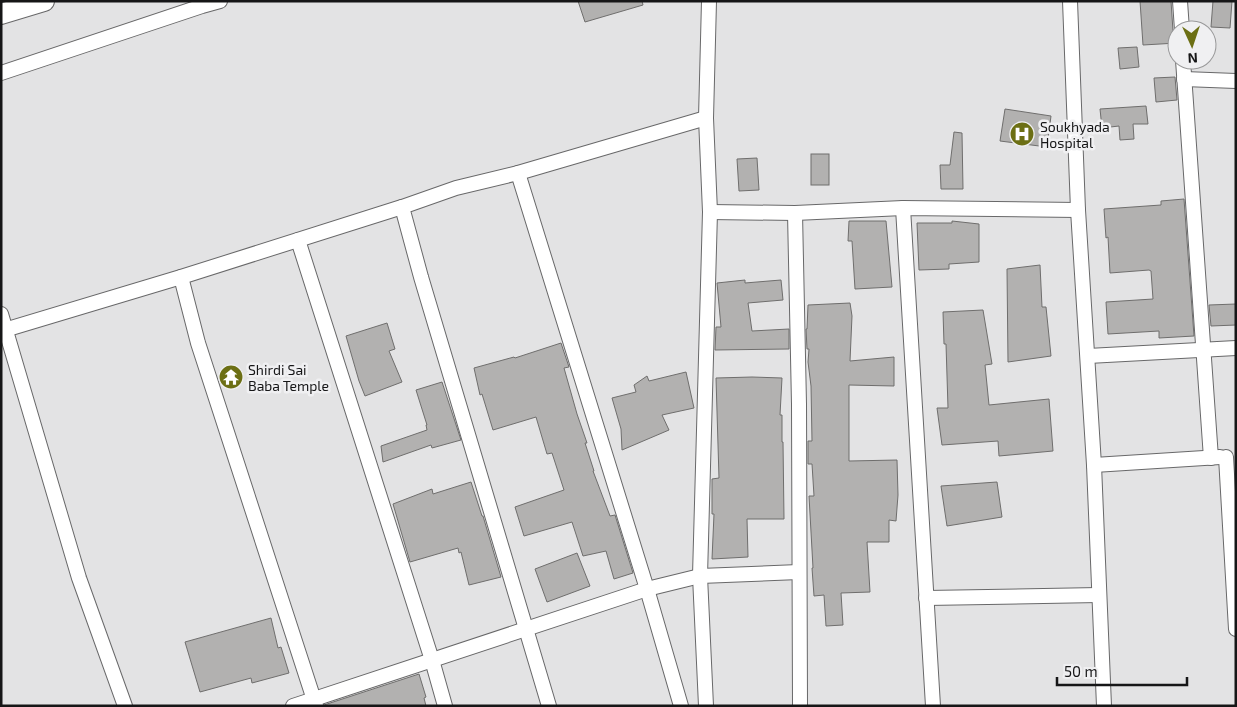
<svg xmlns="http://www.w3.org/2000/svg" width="1237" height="707" font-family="'Exo 2',sans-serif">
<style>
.building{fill:#b2b1b0;stroke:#6f6e6d}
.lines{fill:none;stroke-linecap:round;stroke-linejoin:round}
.minor-casing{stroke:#686869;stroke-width:16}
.secondary-casing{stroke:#686869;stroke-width:22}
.minor{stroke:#fff;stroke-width:14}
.secondary{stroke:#fff;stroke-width:20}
.labels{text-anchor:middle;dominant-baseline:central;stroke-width:5;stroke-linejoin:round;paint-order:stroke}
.poi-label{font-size:14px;fill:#161617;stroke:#f0f0f2;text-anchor:start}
</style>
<rect width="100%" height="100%" fill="#e3e3e4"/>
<g class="building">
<polygon points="578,1 642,1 643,5 585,22"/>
<polygon points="1140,1 1171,1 1173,31 1177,37 1177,43 1143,45"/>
<polygon points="1213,1 1232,1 1230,28 1211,27"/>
<polygon points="1137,47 1139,67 1120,69 1118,48"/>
<polygon points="1175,77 1177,100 1156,102 1154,78"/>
<polygon points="1146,106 1148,124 1133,124 1134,139 1120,140 1119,126 1102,128 1100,109"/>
<polygon points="1005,109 1051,116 1047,147 1000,141"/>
<polygon points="954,132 962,133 963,189 941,189 940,165 950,165"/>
<rect x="811" y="154" width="18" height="31"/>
<polygon points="757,158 759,190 739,191 737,159"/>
<polygon points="1184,199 1194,336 1159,338 1159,331 1108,334 1106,302 1153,299 1151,271 1149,270 1110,273 1108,237 1106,238 1104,209 1161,205 1161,201"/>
<polygon points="849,221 886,221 892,287 855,289 852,241 848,241"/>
<polygon points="952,221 979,224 979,262 949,264 949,269 919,270 917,223 952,223"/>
<polygon points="1040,265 1042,307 1046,307 1051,356 1008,362 1007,269"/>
<polygon points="745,280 745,283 781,280 783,300 748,303 752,331 789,329 789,349 715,350 716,327 721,327 717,283"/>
<polygon points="850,303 852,316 850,361 894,357 894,386 849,385 849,461 897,460 898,495 896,521 889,520 889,542 867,542 870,592 841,593 843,625 826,626 824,595 814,596 812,568 813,568 809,496 814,496 812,464 808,464 808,441 812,441 811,386 808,362 809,349 807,349 806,329 807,329 808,305"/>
<polygon points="1236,304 1236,325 1211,326 1209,305"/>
<polygon points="983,310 992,364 985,365 989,405 1049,399 1053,451 999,456 998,441 942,445 937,408 948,408 946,344 944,344 943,312"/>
<polygon points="387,323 395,349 389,351 402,382 365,396 359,381 346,336"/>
<polygon points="561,343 569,367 564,368 577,414 587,443 585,443 594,471 593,471 610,516 615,515 633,573 614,579 606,551 583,556 572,522 524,536 515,507 564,490 552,453 547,454 536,417 493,430 482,394 480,395 474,368 514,357 515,358"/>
<polygon points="686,372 694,408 662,415 669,430 622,450 621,429 612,398 636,392 634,385 647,376 649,381"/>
<polygon points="752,377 782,378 780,415 782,415 782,442 783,442 784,519 747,519 748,557 712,559 714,514 712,514 712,479 719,478 716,378"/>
<polygon points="442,382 461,440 432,448 431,445 383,462 381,446 427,430 426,425 427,425 416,390"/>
<polygon points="471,482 482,516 483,516 501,577 469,585 461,552 459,553 458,548 410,562 393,504 432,489 433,494"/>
<polygon points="997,482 1002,517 947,526 941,486"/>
<polygon points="577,553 590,586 547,602 535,569"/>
<polygon points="271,618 278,648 281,647 289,673 252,683 251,678 200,692 185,642"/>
<polygon points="419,674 426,697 424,698 426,706 325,706 324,705"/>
</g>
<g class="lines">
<defs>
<g id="minor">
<polyline points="1070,1 1078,210 1094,465 1104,706"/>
<polyline points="1180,1 1182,30"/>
<polyline points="1183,60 1211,458"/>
<polyline points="1,73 202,6 220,1"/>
<polyline points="1184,79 1236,81"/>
<polyline points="518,173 647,589 681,706"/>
<polyline points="903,208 933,706"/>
<polyline points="710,212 795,213 903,208 1078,210"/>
<polyline points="795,213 799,404 800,706"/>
<polyline points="298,240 432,660 445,706"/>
<polyline points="181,277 198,343 316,706"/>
<polyline points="1,314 79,578 125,706"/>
<polyline points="1,331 181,277 402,207"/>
<polyline points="1088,356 1236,348"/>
<polyline points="1226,457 1236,629"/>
<polyline points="1094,465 1220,457"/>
<polyline points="926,598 1099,595"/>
<polyline points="293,706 647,589 700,576 799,572"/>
<polyline points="549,706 421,277 402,207 456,188 518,173 706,118"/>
<polyline points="706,706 700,576 710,212 706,118 709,1"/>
</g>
<polyline id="secondary" points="1,14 44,1"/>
</defs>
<use href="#minor" class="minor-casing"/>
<use href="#secondary" class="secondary-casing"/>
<use href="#minor" class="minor"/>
<use href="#secondary" class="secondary"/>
</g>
<defs>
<symbol id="hospital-disc" viewBox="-11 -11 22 22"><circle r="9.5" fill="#6c6f14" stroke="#f0f0f2"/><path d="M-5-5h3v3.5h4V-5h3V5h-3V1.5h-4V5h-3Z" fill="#fff"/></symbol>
<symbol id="temple-disc" viewBox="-11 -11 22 22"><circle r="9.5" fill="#6c6f14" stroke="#f0f0f2"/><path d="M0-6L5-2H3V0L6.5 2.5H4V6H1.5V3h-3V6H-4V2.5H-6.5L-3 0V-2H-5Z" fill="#fff"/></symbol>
</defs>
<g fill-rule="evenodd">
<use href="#hospital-disc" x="1008" y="120" width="28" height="28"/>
<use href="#temple-disc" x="217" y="363" width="28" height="28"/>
</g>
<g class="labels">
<g class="poi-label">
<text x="1040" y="126">Soukhyada<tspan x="1040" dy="16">Hospital</tspan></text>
<text x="248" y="369">Shirdi Sai<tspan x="248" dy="16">Baba Temple</tspan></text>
</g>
</g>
<rect width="1237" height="707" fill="none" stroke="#161617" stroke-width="5"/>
<g transform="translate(1192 45) rotate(177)"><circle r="24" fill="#f0f0f2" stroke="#99999a"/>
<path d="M0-4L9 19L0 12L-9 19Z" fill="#6c6f14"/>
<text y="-8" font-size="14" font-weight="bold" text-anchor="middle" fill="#161617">N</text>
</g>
<path d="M1057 677v8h130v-8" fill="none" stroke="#161617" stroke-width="2.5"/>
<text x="1064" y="677" font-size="15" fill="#161617" stroke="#f0f0f2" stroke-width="4" paint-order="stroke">50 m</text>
</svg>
